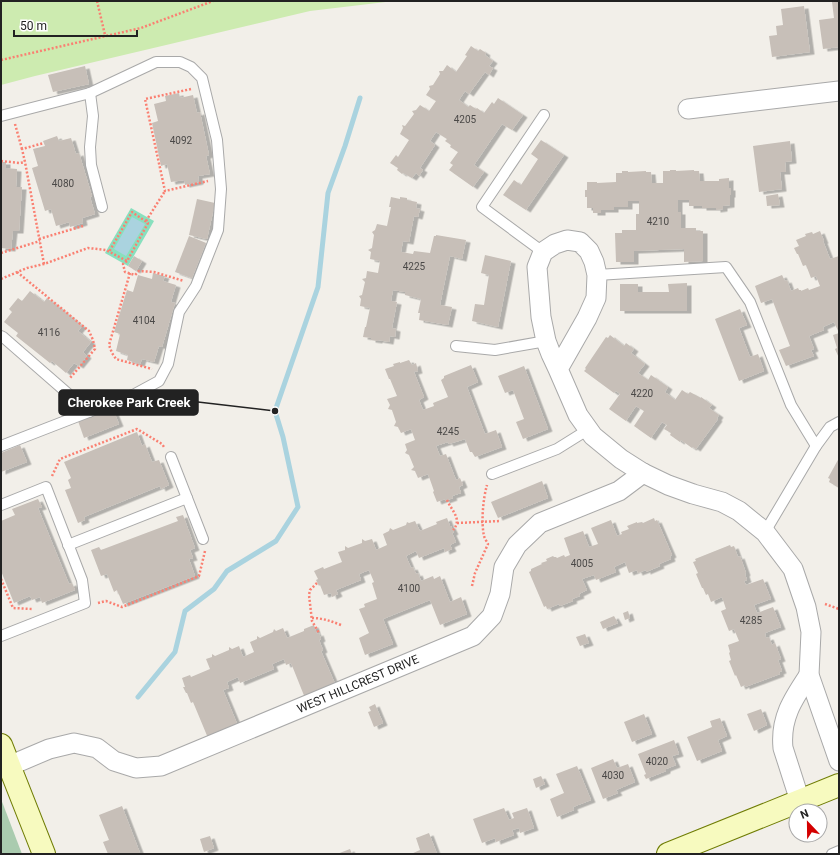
<svg xmlns="http://www.w3.org/2000/svg" width="840" height="855" font-family="Roboto,sans-serif">
<style>
.grass{fill:#cdebb0}
.cemetery{fill:#aacbaf}
.pitch{fill:#88e0be}
.water{fill:#aad3df}
.lines{fill:none;stroke-linecap:round;stroke-linejoin:round}
.stream{stroke:#aad3df;stroke-width:5}
.building{fill:#c7bfb8;filter:url(#shadow)}
.lane-casing{stroke:#a9a9a9;stroke-width:12}
.street-casing{stroke:#a9a9a9;stroke-width:21}
.secondary-casing{stroke:#707d05;stroke-width:24}
.path{stroke:#fa8072;stroke-width:2.5;stroke-dasharray:2 2;stroke-linecap:butt}
.lane{stroke:#fff;stroke-width:10}
.street{stroke:#fff;stroke-width:19}
.secondary{stroke:#f7fabf;stroke-width:22}
.labels{text-anchor:middle;dominant-baseline:central;stroke-width:4;stroke-linejoin:round;paint-order:stroke}
.number-label{font-size:10px;fill:#4b4948}
.street-label{font-size:12px;fill:#222;stroke:#fff}
.leader{fill:none;stroke:#222;stroke-width:1.5}
.callout-dot{fill:#222;stroke:#fff;stroke-width:1.5}
.callout{fill:#222;stroke:#222;stroke-width:1.5}
.callout-label{font-size:13px;text-anchor:middle;font-weight:bold;fill:#fff}
</style>
<defs>
<filter id="shadow"><feDropShadow dx="4.5" dy="2.5" stdDeviation="0" flood-color="#0004"/></filter>
</defs>
<rect width="100%" height="100%" fill="#f2efe9"/>
<polygon class="grass" points="1,1 394,1 310,11 35,76 1,85"/>
<polygon class="cemetery" points="1,799 22,854 1,854"/>
<polygon class="pitch" points="131,208 154,221 128,266 105,253"/>
<polygon class="water" points="132,217 145,224 126,256 114,249"/>
<g class="lines">
<polyline class="stream" points="138,697 175,652 185,611 214,589 227,571 276,541 298,507 283,437 275,411 318,287 328,193 345,146 360,98"/>
</g>
<g class="building">
<polygon points="839,1 839,47 823,49 819,20 834,18 832,2"/>
<polygon points="804,6 810,52 772,57 769,36 777,35 776,26 783,25 781,9"/>
<polygon points="471,46 478,51 480,49 486,53 485,55 493,61 489,66 493,68 489,75 485,72 469,94 465,91 459,100 468,107 470,105 476,109 477,108 484,113 492,102 494,104 498,98 523,115 512,130 502,124 474,165 484,172 473,187 449,170 453,165 450,163 458,152 450,147 451,145 445,141 447,139 436,132 430,141 435,145 420,168 423,170 419,176 416,173 412,178 403,173 402,174 397,170 398,168 390,163 396,155 398,157 409,140 400,134 403,128 402,125 405,126 414,114 412,111 416,110 420,105 429,111 436,101 426,95 430,89 429,86 433,85 440,74 439,71 443,71 447,65 456,72 467,56 465,55"/>
<polygon points="85,66 89,84 53,92 48,75"/>
<polygon points="179,93 180,98 193,95 197,113 200,112 209,155 206,156 210,174 198,176 199,182 185,185 184,180 171,182 167,164 161,166 152,123 158,121 154,104 166,101 165,96"/>
<polygon points="57,136 59,141 71,138 76,154 79,153 92,196 90,197 95,214 82,218 83,223 70,227 69,222 56,226 51,209 45,211 32,168 38,166 33,149 45,146 43,141"/>
<polygon points="541,140 564,155 526,210 503,195 514,180 521,185 538,159 531,154"/>
<polygon points="790,141 792,161 785,162 786,172 780,172 782,189 759,192 753,146"/>
<polygon points="1,162 6,162 6,168 17,169 16,187 22,187 19,231 13,231 11,249 1,248"/>
<polygon points="670,170 676,170 676,171 694,170 694,171 699,171 700,181 719,181 719,179 729,178 729,188 731,188 731,195 730,195 730,205 723,206 723,209 716,210 716,208 702,208 702,206 689,206 689,200 678,200 678,212 681,212 681,228 696,228 696,231 703,231 703,261 684,262 684,249 634,251 634,262 616,262 615,233 622,233 622,230 636,230 636,214 639,214 639,201 628,201 628,207 614,207 614,210 601,210 601,213 593,213 593,208 587,208 587,197 585,197 585,190 587,190 587,182 597,182 597,183 616,182 616,173 622,173 622,171 628,171 628,172 646,171 646,172 651,172 652,183 663,183 663,171 670,171"/>
<polygon points="778,194 780,205 767,206 766,196"/>
<polygon points="391,197 400,199 400,197 407,198 407,200 417,202 416,208 420,209 418,217 414,216 409,242 403,241 401,252 413,254 414,251 430,253 434,236 436,236 436,235 466,240 462,259 450,256 440,305 452,307 448,325 419,320 420,313 418,313 421,299 405,295 405,292 393,290 391,301 397,302 392,328 396,329 395,337 390,336 389,342 378,340 378,341 371,340 371,338 363,337 365,327 366,327 370,308 360,306 361,299 359,296 362,295 365,282 362,279 366,278 367,271 378,273 380,261 370,259 371,252 368,250 372,248 374,235 372,232 375,230 377,224 387,226 391,207 389,207"/>
<polygon points="197,199 215,203 207,239 189,235"/>
<polygon points="820,231 824,241 823,241 830,259 839,256 839,358 835,349 837,348 833,335 839,333 834,322 823,327 824,330 809,336 814,349 811,350 814,356 786,366 779,350 790,346 772,299 761,303 755,286 782,275 785,281 787,280 791,291 798,288 799,290 801,290 801,291 808,288 809,290 820,286 816,276 811,278 806,265 803,266 798,254 797,254 794,248 799,246 796,240 806,236 805,234 812,232 813,234"/>
<polygon points="189,236 206,243 192,278 175,272"/>
<polygon points="485,255 511,261 498,327 472,321 475,304 484,305 489,275 481,273"/>
<polygon points="134,256 142,261 136,271 128,266"/>
<polygon points="153,273 165,276 163,281 176,285 171,302 175,303 162,347 159,346 154,362 142,359 140,364 127,360 128,355 116,351 120,334 114,332 127,290 133,292 138,275 152,279"/>
<polygon points="687,283 687,311 620,311 620,284 638,284 638,292 669,292 668,284"/>
<polygon points="30,291 44,302 47,298 82,326 78,331 91,342 83,352 87,356 79,366 74,363 66,373 52,361 50,363 16,336 18,333 4,322 12,312 9,309 18,298 22,301"/>
<polygon points="740,309 747,325 739,328 750,357 758,354 764,371 739,381 715,319"/>
<polygon points="610,335 624,346 626,343 634,349 631,353 645,364 638,373 648,380 651,375 668,387 665,392 675,400 682,390 688,394 690,392 701,398 701,397 712,405 709,408 719,415 717,418 718,419 696,449 693,447 692,448 681,440 680,442 670,435 671,433 664,429 667,425 662,422 651,438 634,426 644,411 636,406 626,421 609,409 620,394 616,391 614,393 584,371 586,369 585,368 606,337 608,338"/>
<polygon points="409,360 412,365 416,363 418,371 414,372 424,397 419,400 423,410 434,406 433,403 448,397 441,380 444,378 444,376 471,365 478,382 467,387 485,434 496,430 502,447 475,457 472,452 470,452 465,439 449,444 448,442 436,446 440,456 446,454 456,480 460,478 463,485 459,487 461,493 452,496 453,498 445,501 445,499 437,502 433,492 434,491 428,474 418,478 415,471 411,470 414,467 409,455 405,453 407,450 405,444 415,440 411,429 401,433 398,427 394,426 396,422 392,410 388,409 390,405 387,399 397,396 390,379 389,379 385,369 394,366 393,364 400,362 400,363"/>
<polygon points="524,366 548,429 523,439 516,422 524,419 513,390 505,393 498,376"/>
<polygon points="112,407 119,424 84,438 78,421"/>
<polygon points="137,432 142,446 145,444 152,462 159,460 169,485 161,489 160,486 84,517 85,520 78,523 65,490 71,488 68,480 71,478 64,462"/>
<polygon points="20,445 27,462 1,472 1,453"/>
<polygon points="839,458 839,488 829,482 830,479 828,478"/>
<polygon points="542,481 548,498 498,518 491,502"/>
<polygon points="38,499 42,507 38,508 69,584 72,583 75,590 42,603 40,597 32,600 30,596 14,603 1,571 1,521 15,515 12,509"/>
<polygon points="183,515 195,548 190,550 193,558 189,559 195,576 123,604 117,590 114,592 107,574 101,576 91,550 99,547 101,550 178,521 176,517"/>
<polygon points="447,518 450,526 451,526 454,532 452,533 456,542 450,545 452,549 445,552 444,548 419,558 416,551 406,556 411,568 413,567 416,574 418,573 421,581 433,576 434,579 440,576 450,602 461,597 467,614 440,625 430,600 383,619 393,644 365,655 359,638 369,633 359,609 365,607 364,604 377,599 372,583 374,582 369,570 359,574 361,580 336,590 338,594 332,597 331,593 324,595 320,585 319,586 316,580 318,579 314,571 323,567 324,569 342,562 338,552 345,550 345,546 348,548 362,543 362,539 365,541 372,539 376,550 387,545 383,534 389,531 390,528 393,530 406,525 407,522 409,523 415,521 420,531 437,524 436,522"/>
<polygon points="654,518 655,521 657,520 672,555 670,556 671,559 659,564 660,566 646,572 646,570 638,573 637,570 629,573 625,562 614,567 616,572 596,580 594,575 582,579 587,590 579,594 580,596 572,599 573,601 560,606 559,604 547,609 546,606 544,607 529,572 531,571 531,569 542,564 541,563 547,561 546,559 553,556 554,557 556,557 557,558 564,555 565,557 570,555 564,538 583,531 589,547 598,544 591,528 611,520 617,536 622,534 621,532 629,529 627,526 637,522 637,523 642,522 643,523"/>
<polygon points="730,545 731,547 734,546 738,557 740,556 746,573 745,574 747,580 744,581 746,585 763,579 771,599 754,605 757,613 773,607 781,627 765,633 766,638 769,637 772,645 775,643 781,659 778,660 782,671 779,672 780,674 745,687 745,685 741,687 736,675 735,676 729,661 731,660 729,653 730,652 728,645 739,641 734,629 729,631 721,611 726,609 722,597 711,602 708,594 706,595 703,588 702,588 696,574 698,573 693,562 696,561 695,559"/>
<polygon points="628,611 630,618 625,620 623,613"/>
<polygon points="614,616 618,623 603,629 600,622"/>
<polygon points="314,625 317,634 319,633 321,639 319,640 323,650 321,651 336,686 305,698 291,663 286,665 284,659 272,664 274,669 240,683 238,677 227,682 229,688 223,690 238,726 208,738 193,702 191,703 187,693 186,693 183,687 185,687 182,678 190,675 191,677 210,669 206,659 212,657 212,654 215,656 229,650 229,647 232,649 239,646 243,657 254,652 250,642 257,639 257,636 260,638 273,632 274,629 276,631 283,628 287,638 304,631 304,629"/>
<polygon points="585,634 589,643 580,646 576,637"/>
<polygon points="375,704 383,723 374,727 368,712 371,711 369,707"/>
<polygon points="761,709 767,725 754,731 747,714"/>
<polygon points="644,714 652,734 632,742 624,722"/>
<polygon points="720,718 727,736 718,740 722,751 697,761 687,737 712,727 710,721"/>
<polygon points="674,740 679,754 672,756 676,765 666,769 666,771 646,779 644,775 646,774 638,754"/>
<polygon points="613,759 617,768 628,764 635,782 616,790 618,793 603,799 591,768"/>
<polygon points="577,766 591,800 573,807 574,810 557,817 550,799 564,793 556,774"/>
<polygon points="541,776 545,784 536,788 533,779"/>
<polygon points="122,806 140,853 136,854 108,854 103,842 109,840 99,815"/>
<polygon points="504,808 509,820 514,818 512,813 527,808 534,828 520,833 519,828 512,830 514,835 496,842 495,838 482,843 473,819"/>
<polygon points="429,833 437,854 411,854 420,850 416,838"/>
<polygon points="210,836 214,848 204,852 200,839"/>
<polygon points="350,849 352,854 337,854"/>
</g>
<g class="lines">
<defs>
<g id="lane">
<polyline points="90,93 93,116 90,147 91,165 102,207"/>
<polyline points="1,116 90,93 156,62 180,62 191,67 202,78 217,140 221,189 218,230 196,286 179,312 168,364 159,381 135,394 1,446"/>
<polyline points="543,252 482,207 544,115"/>
<polyline points="597,275 726,267 750,302 791,405 816,446"/>
<polyline points="1,336 3,337 89,412"/>
<polyline points="456,346 495,350 546,341"/>
<polyline points="171,457 203,539"/>
<polyline points="492,474 557,449 589,429"/>
<polyline points="1,505 46,487 82,580 85,603 1,636"/>
<polyline points="765,532 816,446 830,427 839,422"/>
<polyline points="68,545 187,498"/>
<polyline points="832,854 839,851"/>
</g>
<g id="street">
<polyline points="688,109 839,91"/>
<polyline points="558,369 587,318 596,298 597,275 594,262 589,251 580,242 567,240 555,244 543,252 537,267 541,317 546,341 551,354 558,369 578,415 593,436 621,459 643,473 668,485 693,494 722,502 739,511 765,532 793,569 806,607 811,632 809,675 839,761"/>
<polyline points="9,766 49,749 74,743 97,748 114,761 136,768 161,766 473,636 492,616 500,594 504,567 517,545 540,523 619,491 643,473"/>
<path d="M800,801L783,748C780,718 793,699 809,675"/>
</g>
<g id="secondary">
<polyline points="1,745 44,854"/>
<polyline points="668,854 839,785"/>
</g>
</defs>
<use href="#lane" class="lane-casing"/>
<use href="#street" class="street-casing"/>
<use href="#secondary" class="secondary-casing"/>
<g class="path">
<polyline points="97,1 105,35"/>
<polyline points="1,60 141,28 213,1"/>
<polyline points="191,89 145,99 165,191 208,181"/>
<polyline points="15,124 22,149"/>
<polyline points="1,161 20,163 25,162"/>
<polyline points="146,221 165,191"/>
<polyline points="39,239 83,226"/>
<polyline points="1,253 40,241"/>
<polyline points="127,261 123,264 125,272 135,275 139,271 154,272 184,281"/>
<polyline points="44,264 25,162 22,149 44,143"/>
<polyline points="17,272 89,331 93,340 95,349 70,378"/>
<polyline points="130,273 109,345 112,353 116,359 152,369"/>
<polyline points="1,279 27,268 44,264 88,248 106,250 127,261 148,223 132,212 109,252"/>
<polyline points="52,476 60,459 137,429 162,444 164,447"/>
<path d="M447,500C451,510 463,519 453,530"/>
<polyline points="457,523 500,521"/>
<polyline points="1,579 13,608 32,609"/>
<polyline points="317,583 310,590 309,595 312,621 319,633"/>
<path d="M472,586L475,573L488,544C487,542 485,539 484,536C481,522 483,499 487,485"/>
<polyline points="98,603 106,601 122,607 199,576 205,551"/>
<polyline points="825,604 839,609"/>
<path d="M312,618C322,618 331,621 341,625"/>
</g>
<use href="#lane" class="lane"/>
<use href="#street" class="street"/>
<use href="#secondary" class="secondary"/>
</g>
<g class="labels">
<g class="number-label">
<text x="465" y="119">4205</text>
<text x="181" y="140">4092</text>
<text x="63" y="183">4080</text>
<text x="658" y="221">4210</text>
<text x="414" y="266">4225</text>
<text x="144" y="320">4104</text>
<text x="49" y="332">4116</text>
<text x="642" y="393">4220</text>
<text x="448" y="431">4245</text>
<text x="582" y="563">4005</text>
<text x="409" y="588">4100</text>
<text x="751" y="620">4285</text>
<text x="657" y="761">4020</text>
<text x="613" y="775">4030</text>
</g>
<g class="street-label">
<text transform="translate(358 684) rotate(-23)">WEST HILLCREST DRIVE</text>
</g>
</g>
<path class="leader" d="M275 411L198 402"/>
<circle class="callout-dot" cx="275" cy="411" r="4"/>
<rect class="callout" x="59" y="390" width="139" height="25" rx="4"/>
<g class="callout-label">
<text x="129" y="407">Cherokee Park Creek</text>
</g>
<rect width="840" height="855" fill="none" stroke="#222222" stroke-width="4"/>
<g transform="translate(808 823) rotate(338)"><circle r="19" fill="#ffffff" stroke="#a7a7a7"/>
<path d="M0-3L7 15L0 10L-7 15Z" fill="#d40000"/>
<text y="-6" font-size="11" font-weight="bold" text-anchor="middle" fill="#222222">N</text>
</g>
<path d="M14 30v6h123v-6" fill="none" stroke="#222222" stroke-width="2"/>
<text x="20" y="30" font-size="12" fill="#222222" stroke="#ffffff" stroke-width="3" paint-order="stroke">50 m</text>
</svg>
